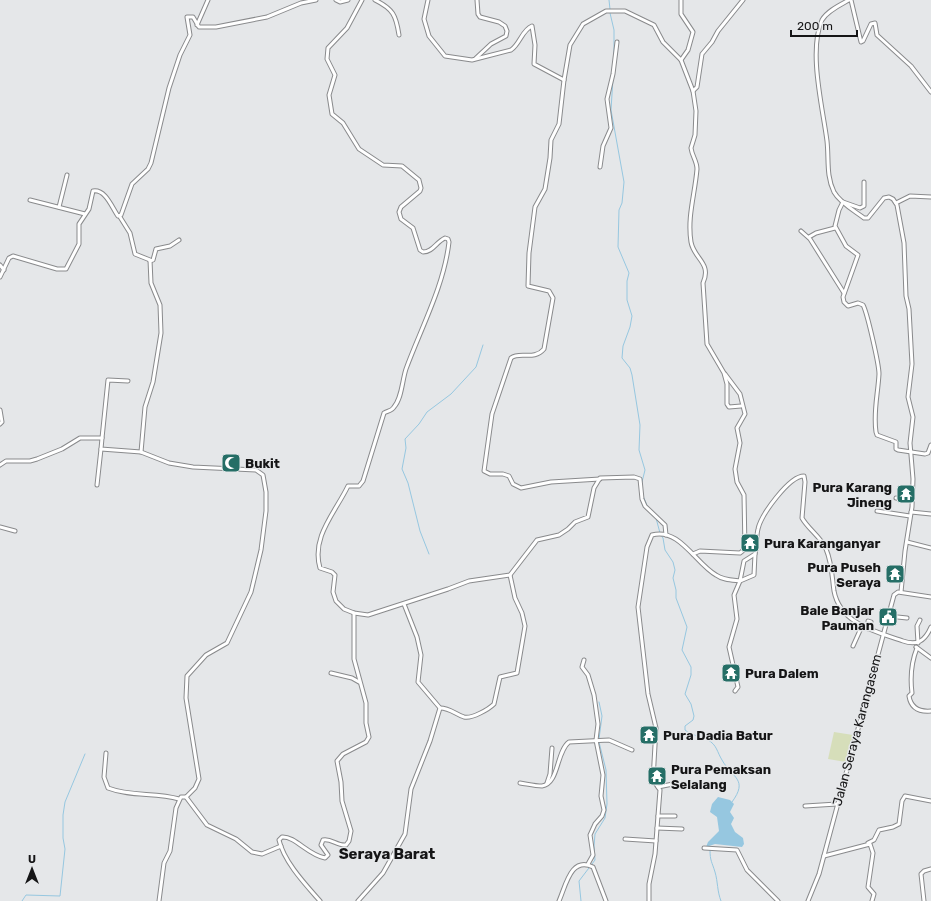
<svg xmlns="http://www.w3.org/2000/svg" width="931" height="901" font-family="Rubik,sans-serif">
<style>
.green{fill:#d6deba}
.water{fill:#96c7e0}
.lines{fill:none;stroke-linecap:round;stroke-linejoin:round}
.stream{stroke:#96c7e0;stroke-width:1}
.minor-casing{stroke:#898a8c;stroke-width:5}
.minor{stroke:#fff;stroke-width:3}
.labels{text-anchor:middle;dominant-baseline:central;stroke-width:3;stroke-linejoin:round;paint-order:stroke}
.poi-label{font-size:13px;font-weight:bold;fill:#151516;stroke:#e5e7e9;text-anchor:start}
.street-label{font-size:13px;fill:#151516;stroke:#e5e7e9}
.quarter-label{font-size:15px;font-weight:bold;fill:#151516;stroke:#e5e7e9}
</style>
<rect width="100%" height="100%" fill="#e5e7e9"/>
<polygon class="green" points="834,732 853,735 846,762 828,759"/>
<polygon class="water" points="718,797 730,800 734,804 730,812 734,818 731,824 735,832 743,838 744,844 742,847 715,844 706,847 708,842 719,831 717,817 710,812 712,804"/>
<g class="lines">
<g class="stream">
<polyline points="609,0 610,9"/>
<polyline points="610,13 614,30 614,53"/>
<polyline points="613,78 611,110 624,182 622,203 619,210 618,247 629,273 627,281 627,300 632,316 630,327 623,346 622,358 630,368 632,375 640,425 639,450 645,470 642,482"/>
<polyline points="644,498 648,508"/>
<polyline points="656,518 660,533"/>
<path d="M661,535L663,538L665,550L673,562L675,570L673,578L676,590V598L687,627L682,650L691,667V675L685,694L691,704L694,716L693,720L685,726V730C692,736 701,736 708,740C717,745 717,752 722,760C732,778 749,779 732,802"/>
<polyline points="429,554 420,531 408,483 402,469 406,448 405,439 419,424 427,412 451,394 476,367 483,345"/>
<polyline points="599,739 602,716 599,702"/>
<path d="M710,850C710,861 712,862 715,872C718,882 717,891 721,901"/>
<polyline points="22,901 26,895 60,896 65,849 63,838 63,815 65,802 85,754"/>
<polyline points="581,901 579,881 595,860 594,846 595,834 605,818 607,804 606,770 599,742"/>
</g>
<defs>
<g id="minor">
<polyline points="336,0 340,2 348,0"/>
<path d="M362,0L347,28L328,48L327,59L335,75L329,95L332,114L343,123L359,149L383,165L402,166L419,180L421,188L420,191L401,207L399,212L401,219L413,228L420,250L423,252C433,252 436,242 445,238L448,239L449,242C444,286 421,328 406,369C402,381 402,398 394,407C392,411 387,411 384,413L363,481L359,486H348C335,513 311,537 320,568L332,572L335,575L333,592L336,601L344,609L354,613L368,615L448,589L469,581L510,575L537,540L559,535L568,529L575,522L588,517L594,488L600,478L634,477L640,479L642,499L645,506L665,525L666,535"/>
<path d="M375,0C393,9 396,15 399,35"/>
<path d="M428,0L424,19L429,36L445,56L472,60L511,50C520,44 522,30 532,26L535,45L534,64L564,80L570,45L583,24L606,11H625L654,25L663,42L681,60L693,91L697,87L702,54L712,42L718,31L743,0"/>
<polyline points="681,0 681,14 693,32 688,50 681,60"/>
<path d="M849,0C840,5 827,11 822,20C808,51 823,109 827,141C829,159 826,176 834,192C840,203 855,211 864,218H868L884,198L889,197L893,199L897,205L904,243L906,296L909,309L912,364L908,397L913,417L910,443L913,479L912,507L905,551L901,592"/>
<polyline points="851,0 861,42 863,41 871,24 875,23 877,35 911,66 931,92"/>
<polyline points="197,25 208,0"/>
<polyline points="476,58 491,44 506,36 507,31 505,26 499,22 480,17 478,14 477,0"/>
<path d="M564,80L559,124L551,140L550,158L545,189L535,207L529,253L528,286L549,291L553,298L544,349C534,361 520,351 511,358L492,414L484,471L490,474H503L509,476L513,484L521,488L551,482L600,479"/>
<path d="M693,91L696,111L695,135L691,148C692,156 697,161 697,169C695,194 687,217 691,242C694,259 712,263 703,283L707,344L724,373L727,384V404L729,407L741,406"/>
<polyline points="600,167 603,146 611,128 607,99 613,74 617,42"/>
<path d="M864,182V206L860,208L843,202L839,210L835,226L846,246L858,255L843,297L844,302L848,306L858,303L863,305C867,312 879,364 879,374C878,394 873,412 876,432L877,435L896,442V449L898,450L925,454L928,453L931,445"/>
<polyline points="30,200 85,214"/>
<polyline points="896,203 910,196 931,197"/>
<polyline points="59,207 67,175"/>
<polyline points="120,217 130,233 135,254 150,260 151,283 160,305 161,333 153,382 145,407 141,452"/>
<polyline points="801,231 810,239 844,293"/>
<polyline points="809,237 816,233 835,228"/>
<polyline points="150,261 153,260 156,249 170,246 179,240"/>
<polyline points="0,265 4,270"/>
<path d="M0,277L9,258L13,256L57,269H66L79,244V224L89,209L93,191C106,189 112,208 118,216L121,215L132,184L148,169L151,163L169,88L180,55L190,35L187,17H193L199,27H216L267,17L301,3L316,0"/>
<polyline points="0,410 2,422 0,424"/>
<polyline points="102,438 108,380 128,381"/>
<polyline points="0,465 6,461 30,461 37,459 62,449 80,438 102,438 101,449 141,452 169,463 193,467 256,470 263,475 266,492 266,511 261,550 251,592 227,643 206,655 187,676 186,698 199,779 195,788 186,797"/>
<polyline points="97,485 101,449"/>
<polyline points="896,498 912,500"/>
<polyline points="877,511 910,516"/>
<polyline points="911,512 931,514"/>
<polyline points="0,527 15,531"/>
<polyline points="907,542 931,548"/>
<polyline points="693,554 700,551 740,553 745,549 744,495 737,482 735,469 740,443 737,428 745,414 740,394 725,374"/>
<polyline points="888,616 907,618"/>
<polyline points="868,629 871,622 868,621"/>
<polyline points="918,643 917,626 920,620"/>
<polyline points="853,646 862,626"/>
<polyline points="916,647 931,658"/>
<path d="M917,648C911,663 910,677 912,693L909,696C911,709 920,712 931,711"/>
<polyline points="584,660 582,667 588,675 594,695 598,724 596,740 603,775 601,796 604,810 602,816 595,824 590,835 593,855 588,864"/>
<polyline points="331,673 352,678 359,682"/>
<polyline points="735,691 738,687 729,647 737,619 734,595 740,581 754,575 755,554"/>
<path d="M440,708C450,708 455,714 464,717C472,719 489,709 494,704L500,677L517,673L525,626L522,613L515,598L510,575"/>
<path d="M106,753L104,777L108,788C131,797 156,792 179,799"/>
<path d="M520,783C527,784 535,786 542,786C559,784 556,752 569,742L609,740L632,750"/>
<polyline points="547,783 550,774 552,748"/>
<polyline points="658,787 673,784"/>
<polyline points="805,806 837,804"/>
<polyline points="658,816 675,816"/>
<polyline points="657,828 682,829"/>
<polyline points="625,839 656,841"/>
<polyline points="868,843 874,840 879,830 893,827 899,824 902,801 905,796 931,801"/>
<polyline points="704,848 737,850 747,870 778,901"/>
<polyline points="824,856 870,844 873,853 868,887 874,894 872,901"/>
<polyline points="159,901 164,863 170,851 176,808 181,797 186,797 207,825 236,839 252,852 262,854 281,846"/>
<path d="M320,901C306,885 284,862 279,840L282,837C295,836 308,855 325,858L328,855L321,845L323,840C331,838 337,846 346,845L349,841L351,831L342,801L341,782L337,761L343,754L366,742L369,737L366,723V703L354,659V613"/>
<polyline points="358,901 383,873 405,834 411,789 430,741 440,708 418,682 421,655 417,637 404,604"/>
<path d="M559,901C566,885 571,856 593,867L606,901"/>
<path d="M649,901V884L655,854L660,790L653,780L656,728L648,694L638,607L647,547L652,535C679,527 696,564 716,575C723,580 731,580 740,581L744,561L755,554C757,546 756,537 758,529C761,515 789,476 804,476L805,482L802,518C808,529 821,537 826,549C832,563 832,577 834,591C840,624 877,632 903,641C917,646 925,641 931,627"/>
<polyline points="808,901 819,874 894,595 898,592 931,597"/>
<polyline points="924,901 921,874 924,871 931,869"/>
</g>
</defs>
<use href="#minor" class="minor-casing"/>
<use href="#minor" class="minor"/>
</g>
<defs>
<symbol id="mosque-square" viewBox="-11 -11 22 22"><rect x="-9" y="-9" width="18" height="18" rx="4" fill="#256e66" stroke="#e5e7e9"/><path d="M3.5-4.9A6 6 0 1 0 3.5 4.9A5 5 0 1 1 3.5-4.9Z" fill="#fff"/></symbol>
<symbol id="temple-square" viewBox="-11 -11 22 22"><rect x="-9" y="-9" width="18" height="18" rx="4" fill="#256e66" stroke="#e5e7e9"/><path d="M0-6L5-2H3V0L6.5 2.5H4V6H1.5V3h-3V6H-4V2.5H-6.5L-3 0V-2H-5Z" fill="#fff"/></symbol>
<symbol id="civic-square" viewBox="-11 -11 22 22"><rect x="-9" y="-9" width="18" height="18" rx="4" fill="#256e66" stroke="#e5e7e9"/><path d="M-.6-6.5H3V-4.5H.6V-3L4-1V1h2V6H-6V1h2V-1L-.6-3ZM-1.2 2.5V6h2.4V2.5Z" fill="#fff"/></symbol>
</defs>
<g fill-rule="evenodd">
<use href="#mosque-square" x="220" y="452" width="22" height="22"/>
<use href="#temple-square" x="895" y="483" width="22" height="22"/>
<use href="#temple-square" x="739" y="532" width="22" height="22"/>
<use href="#temple-square" x="884" y="563" width="22" height="22"/>
<use href="#civic-square" x="877" y="606" width="22" height="22"/>
<use href="#temple-square" x="720" y="662" width="22" height="22"/>
<use href="#temple-square" x="638" y="724" width="22" height="22"/>
<use href="#temple-square" x="646" y="765" width="22" height="22"/>
</g>
<g class="labels">
<g class="poi-label">
<text x="245" y="463">Bukit</text>
<text x="892" y="487" text-anchor="end">Pura Karang<tspan x="892" dy="15">Jineng</tspan></text>
<text x="764" y="543">Pura Karanganyar</text>
<text x="881" y="567" text-anchor="end">Pura Puseh<tspan x="881" dy="15">Seraya</tspan></text>
<text x="874" y="610" text-anchor="end">Bale Banjar<tspan x="874" dy="15">Pauman</tspan></text>
<text x="745" y="673">Pura Dalem</text>
<text x="663" y="735">Pura Dadia Batur</text>
<text x="671" y="769">Pura Pemaksan<tspan x="671" dy="15">Selalang</tspan></text>
</g>
<g class="street-label">
<text transform="translate(857 730) rotate(-75)">Jalan Seraya Karangasem</text>
</g>
<g class="quarter-label">
<text x="387" y="854">Seraya Barat</text>
</g>
</g>
<g transform="translate(32 869)" stroke="#e5e7e9" stroke-width="3" paint-order="stroke">
<path d="M0-3L7 15L0 10L-7 15Z" fill="#151516"/>
<text y="-6" font-size="11" font-weight="bold" text-anchor="middle" fill="#151516">U</text>
</g>
<path d="M791 30v6h66v-6" fill="none" stroke="#151516" stroke-width="2"/>
<text x="797" y="30" font-size="12" fill="#151516" stroke="#e5e7e9" stroke-width="3" paint-order="stroke">200 m</text>
</svg>
